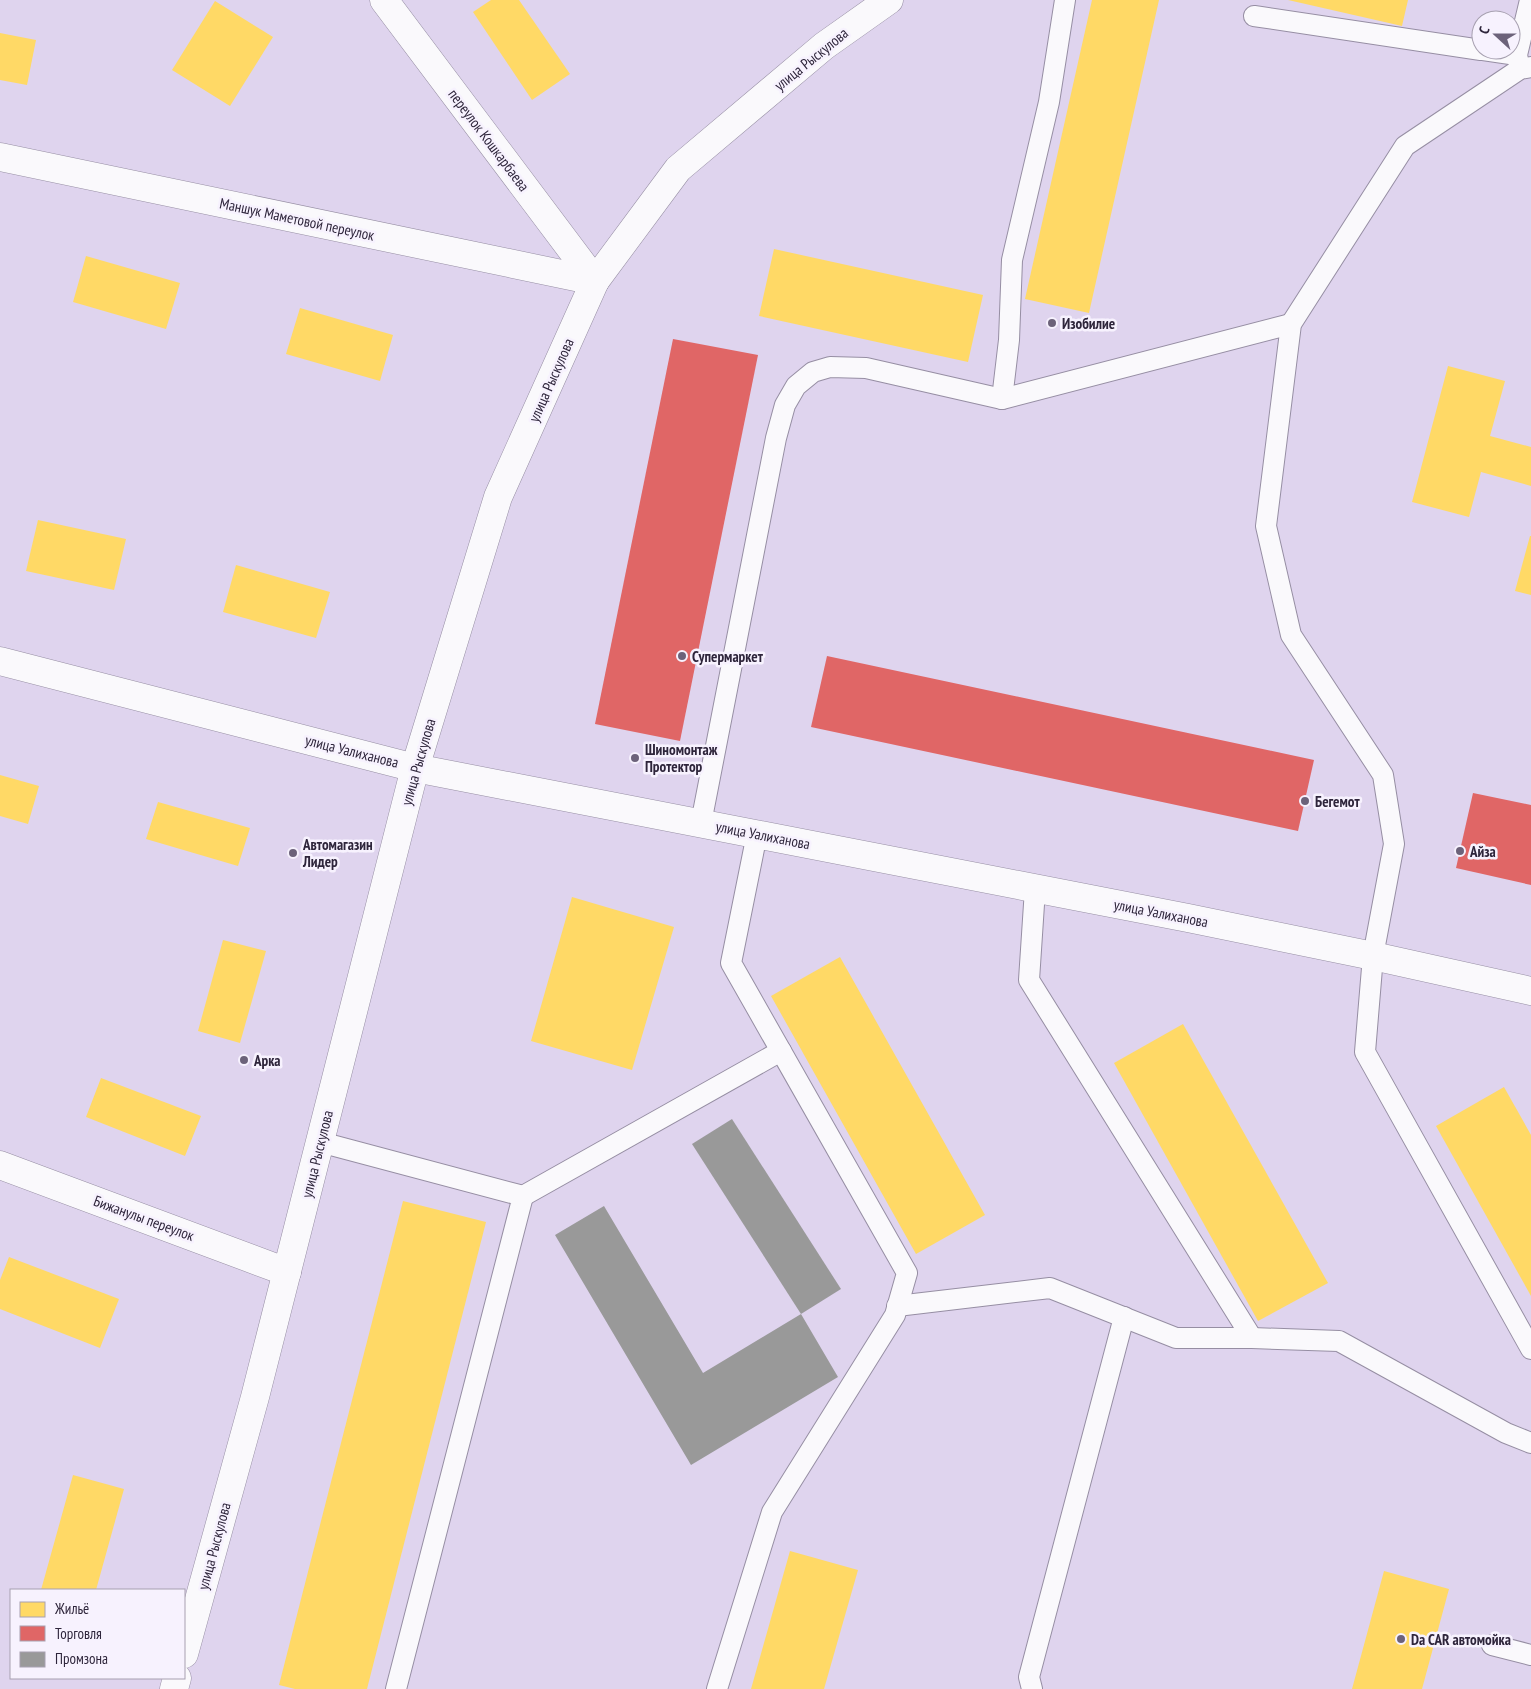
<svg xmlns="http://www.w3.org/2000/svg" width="1531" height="1689" font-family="'PT Sans Narrow',sans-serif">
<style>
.homes{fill:#ffd966}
.shops{fill:#e06666}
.industry{fill:#999}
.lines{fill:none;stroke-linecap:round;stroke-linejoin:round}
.lane-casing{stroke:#968ea3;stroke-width:22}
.street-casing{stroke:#968ea3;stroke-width:29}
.secondary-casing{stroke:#968ea3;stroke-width:29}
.lane{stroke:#faf9fc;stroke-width:20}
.street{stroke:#faf9fc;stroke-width:28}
.secondary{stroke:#faf9fc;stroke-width:28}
.poi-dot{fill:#6c627a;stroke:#f7f2fe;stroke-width:2}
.labels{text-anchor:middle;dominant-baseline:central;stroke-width:5;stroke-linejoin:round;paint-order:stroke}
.street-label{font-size:15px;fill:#2e253b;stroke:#f7f2fe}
.poi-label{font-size:15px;font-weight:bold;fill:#2e253b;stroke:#f7f2fe;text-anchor:start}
</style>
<rect width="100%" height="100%" fill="#dfd4ee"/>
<g class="homes">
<polygon points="491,0 519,0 570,74 532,100 473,12"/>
<polygon points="1092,0 1159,0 1089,313 1025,299"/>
<polygon points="1288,0 1408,0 1402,26"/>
<polygon points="215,1 273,37 230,106 172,70"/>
<polygon points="0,33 36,40 27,85 0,80"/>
<polygon points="774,249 983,295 968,362 759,316"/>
<polygon points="86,256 180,283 166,329 73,302"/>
<polygon points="300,308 393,335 380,381 286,354"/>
<polygon points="1448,366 1505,381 1490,436 1531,447 1531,486 1481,472 1469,517 1412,502"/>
<polygon points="38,520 126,539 114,590 26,571"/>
<polygon points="1530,536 1531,536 1531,595 1515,591"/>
<polygon points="236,565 330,592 316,638 223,612"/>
<polygon points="0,775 39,786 28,824 0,816"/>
<polygon points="158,802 250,828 238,866 146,839"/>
<polygon points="572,897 674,927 632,1070 531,1041"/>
<polygon points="223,940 266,951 240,1043 198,1031"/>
<polygon points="840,957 985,1215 916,1254 771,996"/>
<polygon points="1183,1024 1328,1283 1258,1321 1114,1063"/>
<polygon points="101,1078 201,1116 185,1156 86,1117"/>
<polygon points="1504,1087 1531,1135 1531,1296 1436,1126"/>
<polygon points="403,1201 486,1222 367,1689 295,1689 279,1685"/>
<polygon points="9,1257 119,1299 100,1348 0,1309 0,1280"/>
<polygon points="73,1475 124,1489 96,1590 41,1590"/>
<polygon points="790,1551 858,1570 824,1689 751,1689"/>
<polygon points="1384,1571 1449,1589 1422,1689 1352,1689"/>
</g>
<g class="shops">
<polygon points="673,339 758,355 680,741 595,724"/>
<polygon points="827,656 1314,760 1298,831 811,727"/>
<polygon points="1473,793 1531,805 1531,885 1456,868"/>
</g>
<g class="industry">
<polygon points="732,1119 841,1289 801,1314 692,1144"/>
<polygon points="604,1206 703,1373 801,1314 838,1377 691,1465 555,1235"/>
</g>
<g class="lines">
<defs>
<g id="lane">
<polyline points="1254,16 1481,50"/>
<polyline points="1483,50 1517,55"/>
<polyline points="1531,67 1520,69 1405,146 1291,324 1266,526 1291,635 1383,775 1394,844 1373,956 1365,1052 1531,1349"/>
<polyline points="1520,69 1517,55 1530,0"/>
<polyline points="1002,399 1009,340 1012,260 1049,102 1065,0"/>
<polyline points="701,823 776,438 785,405 796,386 813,372 830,367 866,368 1002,399 1291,324"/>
<polyline points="1035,889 1029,980 1252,1338"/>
<polyline points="320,1142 523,1196 396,1689"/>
<polyline points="523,1196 781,1051"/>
<polyline points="897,1306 1050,1288 1176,1338 1252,1338 1339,1341 1506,1433 1531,1443"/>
<polyline points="1492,1645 1531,1655"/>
<polyline points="717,1689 772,1512 895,1315 907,1273 731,963 757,834"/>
<polyline points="1032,1689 1029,1677 1124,1317"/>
</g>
<g id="street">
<polyline points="384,0 595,281"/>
<polyline points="0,157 595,281"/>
<polyline points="0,1165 287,1272"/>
</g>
<g id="secondary">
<polyline points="0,661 415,768 1188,918 1373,956 1531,991"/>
<polyline points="184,1654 255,1397 415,768 498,497 595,281 678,169 824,46 889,0"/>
<polyline points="174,1689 177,1678"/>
</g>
</defs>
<use href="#lane" class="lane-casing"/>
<use href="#street" class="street-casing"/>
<use href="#secondary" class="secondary-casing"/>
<use href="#lane" class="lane"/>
<use href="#street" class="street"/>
<use href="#secondary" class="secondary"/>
</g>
<g class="poi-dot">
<circle cx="1052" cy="323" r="5"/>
<circle cx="682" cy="656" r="5"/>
<circle cx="635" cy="758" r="5"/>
<circle cx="1305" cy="801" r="5"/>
<circle cx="1460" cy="851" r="5"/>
<circle cx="293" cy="853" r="5"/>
<circle cx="244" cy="1060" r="5"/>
<circle cx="1401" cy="1639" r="5"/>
</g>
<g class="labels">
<g class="street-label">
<text transform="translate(811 59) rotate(-39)">улица Рыскулова</text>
<text transform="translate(489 140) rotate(53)">переулок Кошкарбаева</text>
<text transform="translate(297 219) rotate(12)">Маншук Маметовой переулок</text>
<text transform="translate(551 380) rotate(-66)">улица Рыскулова</text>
<text transform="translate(352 751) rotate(14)">улица Уалиханова</text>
<text transform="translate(418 762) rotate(-74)">улица Рыскулова</text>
<text transform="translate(763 835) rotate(11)">улица Уалиханова</text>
<text transform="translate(1161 913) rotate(11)">улица Уалиханова</text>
<text transform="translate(317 1154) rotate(-76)">улица Рыскулова</text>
<text transform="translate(144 1218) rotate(20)">Бижанулы переулок</text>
<text transform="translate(214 1546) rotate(-75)">улица Рыскулова</text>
</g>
<g class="poi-label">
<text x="1062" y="323">Изобилие</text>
<text x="692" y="656">Супермаркет</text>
<text x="645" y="749">Шиномонтаж<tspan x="645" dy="17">Протектор</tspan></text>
<text x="1315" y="801">Бегемот</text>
<text x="303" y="844">Автомагазин<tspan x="303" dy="17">Лидер</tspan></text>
<text x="1470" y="851">Айза</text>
<text x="254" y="1060">Арка</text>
<text x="1411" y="1639">Da CAR автомойка</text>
</g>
</g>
<rect x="10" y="1589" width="175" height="90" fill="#f7f2fe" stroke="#a7a0b0"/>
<rect x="20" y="1602" width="25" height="15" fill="#ffd966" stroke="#a7a0b0"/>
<text x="55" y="1614" font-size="15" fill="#2e253b">Жильё</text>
<rect x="20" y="1626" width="25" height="15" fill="#e06666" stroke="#a7a0b0"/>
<text x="55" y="1639" font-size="15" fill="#2e253b">Торговля</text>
<rect x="20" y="1652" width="25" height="15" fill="#999999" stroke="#a7a0b0"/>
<text x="55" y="1664" font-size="15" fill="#2e253b">Промзона</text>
<g transform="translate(1496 35) rotate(291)"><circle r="24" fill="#f7f2fe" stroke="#a7a0b0"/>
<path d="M0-4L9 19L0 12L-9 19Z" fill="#6c627a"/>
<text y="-8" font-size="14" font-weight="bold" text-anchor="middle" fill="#2e253b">С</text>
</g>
</svg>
